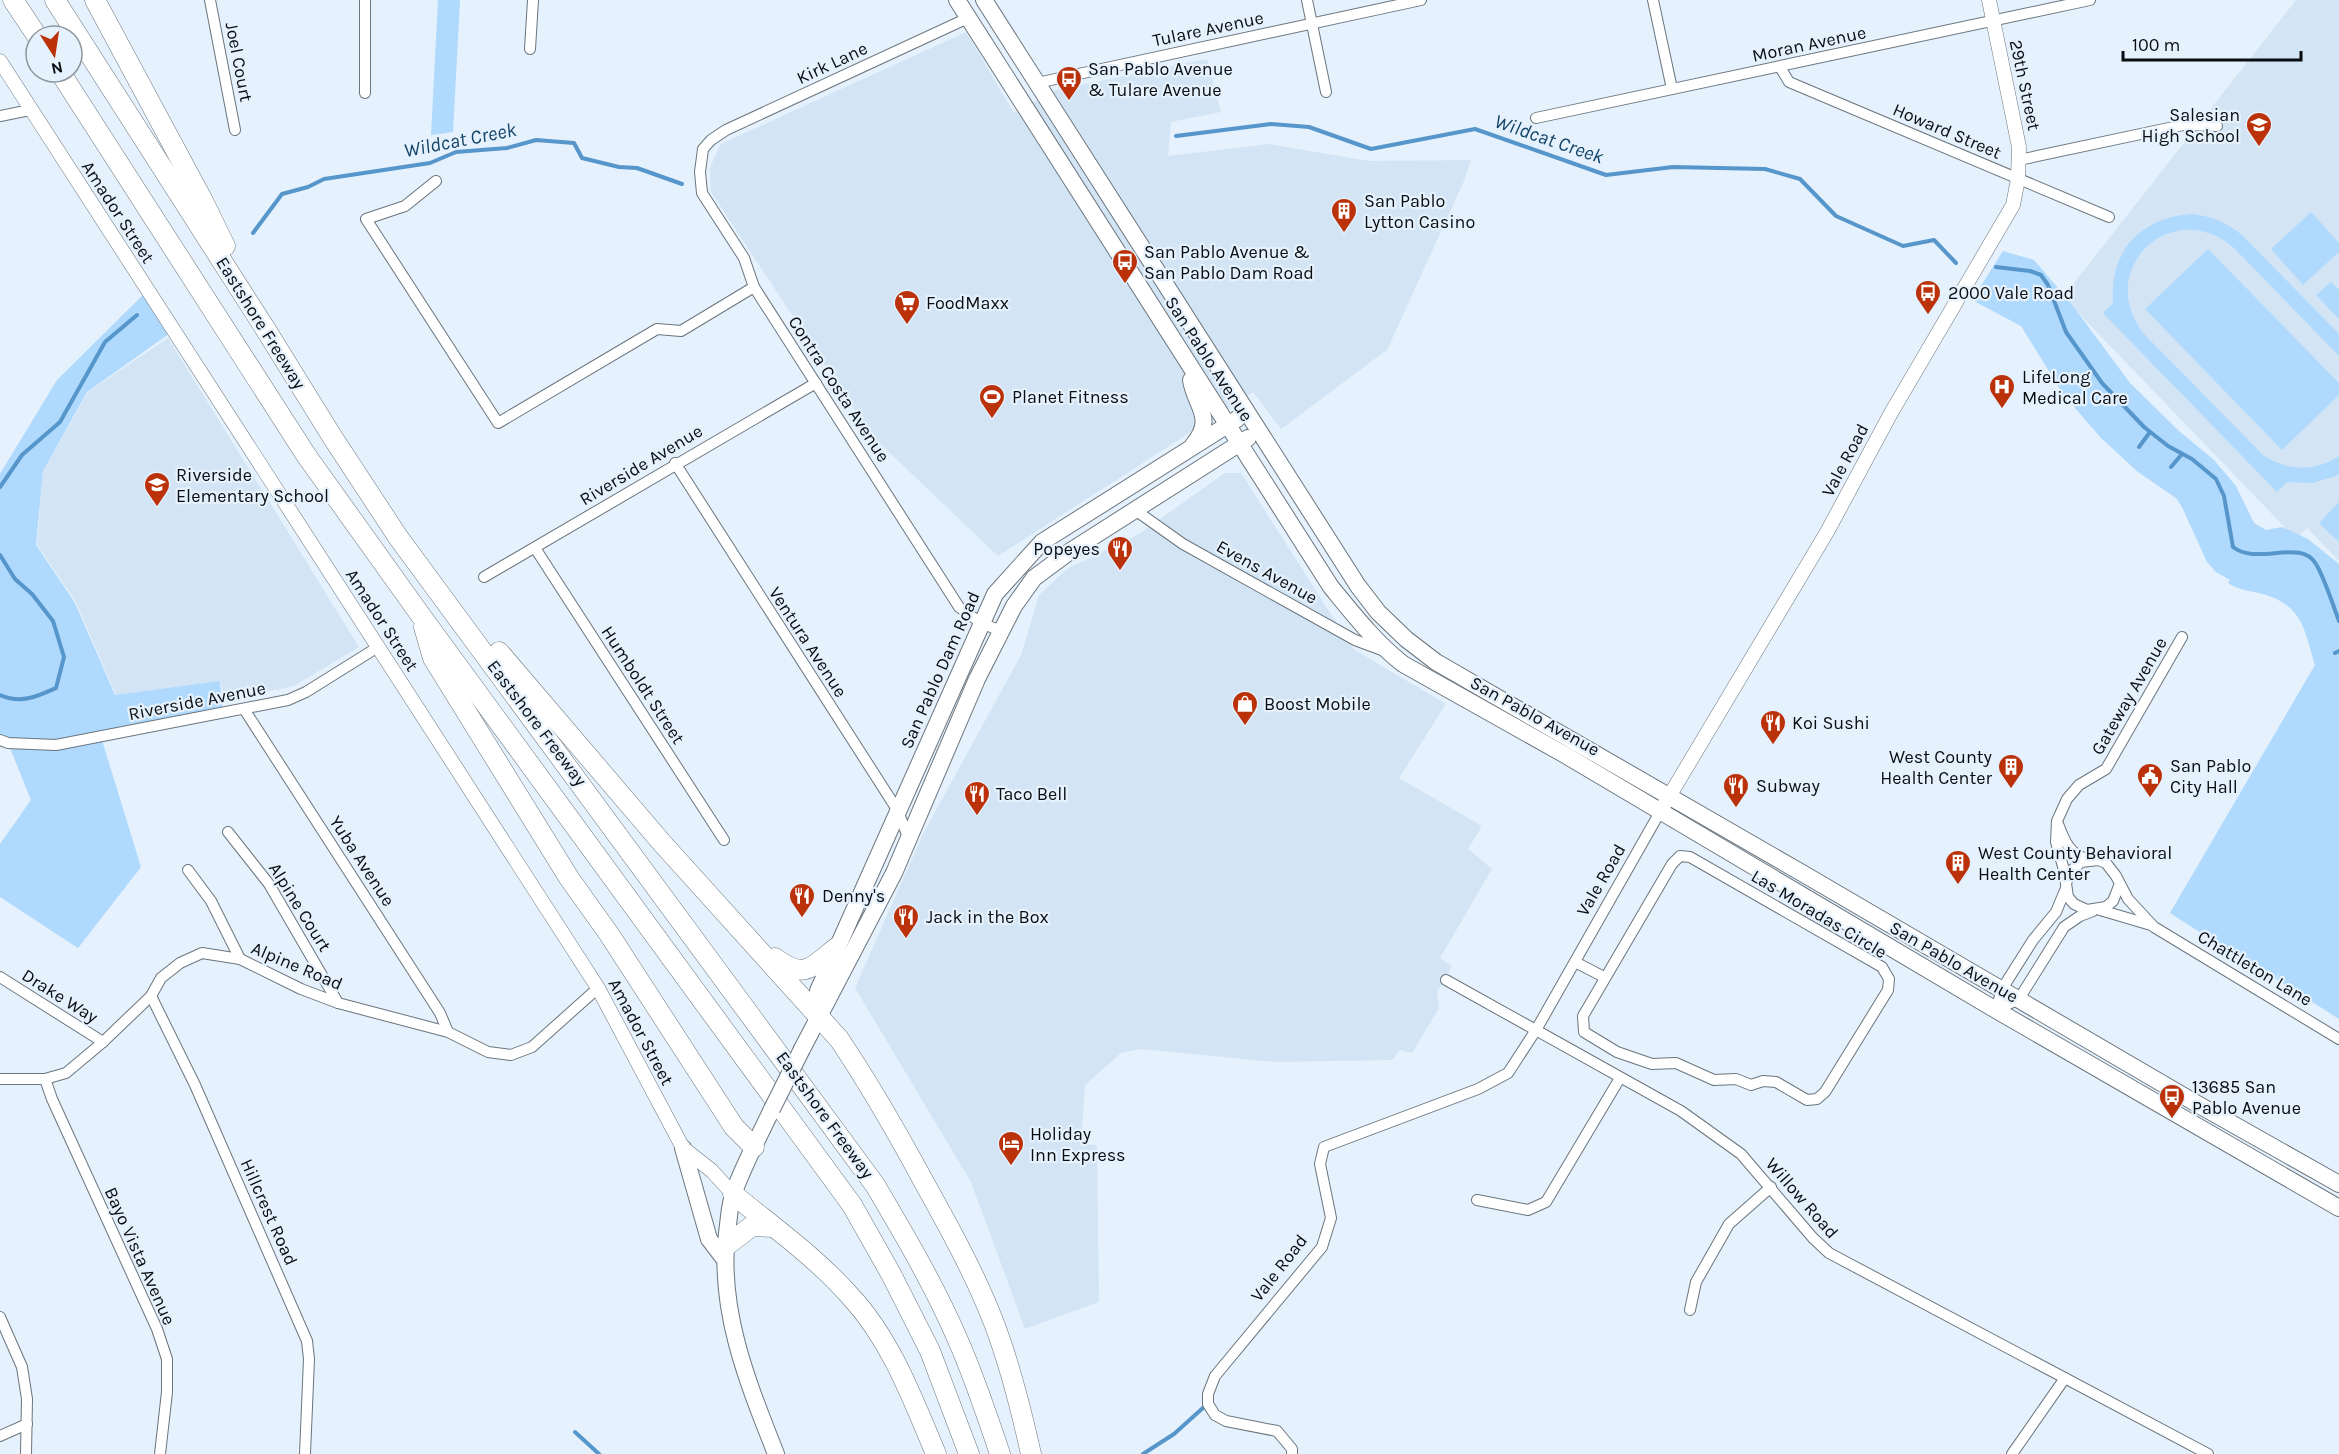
<svg xmlns="http://www.w3.org/2000/svg" width="2339" height="1454" font-family="Karla,sans-serif">
<style>
.built{fill:#d3e5f5}
.green{fill:#afd9fd}
.lines{fill:none;stroke-linecap:round;stroke-linejoin:round}
.stream{stroke:#5696cb;stroke-width:4}
.minor-casing{stroke:#6a757e;stroke-width:12}
.tertiary-casing{stroke:#6a757e;stroke-width:15}
.primary-casing{stroke:#6a757e;stroke-width:18}
.motorway-casing{stroke:#6a757e;stroke-width:21}
.minor{stroke:#fff;stroke-width:10}
.tertiary{stroke:#fff;stroke-width:14}
.primary{stroke:#fff;stroke-width:16}
.motorway{stroke:#fff;stroke-width:20}
.primary-bridge-casing{stroke:#6a757e;stroke-width:18;stroke-linecap:butt}
.primary-bridge{stroke:#fff;stroke-width:16}
.labels{text-anchor:middle;dominant-baseline:central;stroke-width:4.5;stroke-linejoin:round;paint-order:stroke}
.street-label{font-size:18px;fill:#090d11;stroke:#e5f1fc}
.poi-label{font-size:18px;fill:#090d11;stroke:#e5f1fc;text-anchor:start}
.water-label{font-size:20px;font-style:italic;fill:#134468;stroke:#e5f1fc}
</style>
<rect width="100%" height="100%" fill="#e5f1fc"/>
<g class="built">
<polygon points="2296,0 2339,0 2339,561 2307,528 2296,539 2063,297"/>
<polygon points="966,32 1014,113 1056,90 1207,59 1221,112 1171,122 1168,156 1269,144 1369,161 1471,160 1464,181 1387,350 1281,429 1253,392 998,556 871,435 711,192 710,167 721,144"/>
<polygon points="168,338 359,647 294,686 224,700 221,681 116,695 76,602 37,545 43,471 88,392"/>
<polygon points="1225,473 1241,473 1353,649 1446,704 1399,778 1482,826 1468,849 1492,869 1440,958 1452,966 1437,992 1439,1008 1412,1053 1400,1050 1392,1060 1274,1062 1141,1049 1121,1053 1085,1085 1081,1144 1097,1145 1099,1302 1025,1329 971,1182 855,988 923,834 1021,655 1039,595 1067,569 1139,534"/>
</g>
<g class="green">
<polygon points="438,0 460,0 453,132 431,135"/>
<polygon points="2311,212 2339,243 2339,252 2303,285 2271,249"/>
<path d="M2191,214C2212,216 2229,223 2245,238L2339,334V356L2234,248C2172,194 2092,271 2145,335L2264,456C2289,471 2315,472 2339,456V474L2336,476L2312,483L2287,482L2277,492L2103,313L2113,303C2109,252 2140,218 2191,214Z"/>
<polygon points="2208,249 2339,383 2339,395 2282,450 2145,309"/>
<path d="M2003,251L2034,260L2070,302L2130,383L2179,431L2214,460L2236,486L2254,523L2266,530L2282,527L2308,539L2339,564V1019L2276,979L2281,971L2274,980L2170,913L2315,665C2304,629 2303,606 2263,594C2251,591 2238,590 2228,583L2230,580L2216,572L2207,562L2182,507L2176,498L2138,472L2101,438L2063,394L2021,326L1972,300Z"/>
<polygon points="2331,282 2339,290 2339,319 2316,295"/>
<polygon points="147,291 173,331 87,392 43,471 36,545 75,603 115,695 220,681 223,713 101,737 141,867 78,948 0,897 0,844 31,800 8,743 0,740 0,474 57,380"/>
<polygon points="2339,502 2339,542 2319,523"/>
</g>
<g class="lines">
<g class="stream">
<polyline points="1176,136 1271,124 1309,127 1371,149 1475,129 1606,175 1673,167 1765,169 1800,179 1836,216 1903,246 1934,240 1956,263"/>
<polyline points="253,233 282,194 308,187 324,179 430,163 456,152 507,148 536,140 574,143 582,158 619,167 637,168 682,184"/>
<path d="M1996,267L2030,271L2041,275L2048,285L2066,332L2102,383L2144,427L2168,446L2192,459L2216,479L2224,496L2233,547C2257,566 2301,538 2316,564C2324,577 2333,605 2339,621"/>
<polyline points="2139,447 2150,432"/>
<polyline points="2171,467 2182,454"/>
<polyline points="0,487 22,455 60,422 105,342 137,315"/>
<path d="M0,555L15,579L32,594L53,621L64,657L56,688C36,697 21,704 0,695"/>
<polyline points="2335,653 2339,651"/>
<polyline points="575,1432 599,1454"/>
<polyline points="1143,1454 1174,1434 1204,1407"/>
</g>
<defs>
<g id="minor">
<polyline points="210,0 235,130"/>
<polyline points="365,0 365,93"/>
<polyline points="1307,0 1326,92"/>
<polyline points="1653,0 1672,89"/>
<polyline points="968,18 726,130 711,140 703,149 700,172 702,193 744,258 754,287 959,607 981,623 1001,631"/>
<polyline points="530,49 533,0"/>
<polyline points="1780,67 1789,82 2109,217"/>
<polyline points="1037,83 1421,0"/>
<polyline points="0,116 30,110"/>
<polyline points="1536,118 2090,0"/>
<polyline points="2019,160 2183,125 2217,126"/>
<polyline points="436,181 405,206 366,219 498,423 657,329 681,331 754,287"/>
<polyline points="675,463 898,811 909,840"/>
<polyline points="1135,510 1183,544 1355,640 1382,650"/>
<polyline points="535,548 724,840"/>
<polyline points="484,577 816,383"/>
<polyline points="244,709 440,1013 448,1032"/>
<polyline points="0,740 8,743 56,745 288,700 306,692 378,647"/>
<path d="M2058,824C2065,842 2069,854 2089,860"/>
<polyline points="228,832 269,884 338,1003"/>
<polygon points="1680,856 1690,857 1882,967 1889,979 1888,990 1825,1092 1817,1099 1807,1100 1776,1082 1763,1081 1751,1085 1736,1079 1714,1080 1676,1063 1652,1064 1617,1052 1584,1032 1583,1016 1672,864"/>
<polyline points="188,870 211,901 240,959"/>
<polyline points="2067,881 2069,873 2081,862 2098,860 2106,863 2116,876 2128,899 2154,927 2339,1039"/>
<polyline points="2119,886 2113,901 2106,907 2087,910 2074,904 2068,897 2064,870 2056,842 2057,821 2067,799 2079,785 2106,769 2182,637"/>
<polyline points="2100,910 2151,925"/>
<polyline points="1575,962 1604,977"/>
<polyline points="0,977 103,1042"/>
<polyline points="1446,980 1681,1111 1741,1154 1813,1238 1829,1253 2208,1454"/>
<polyline points="151,996 195,1085 307,1341 309,1359 305,1454"/>
<polyline points="1996,1010 2019,999 2064,927 2080,916 2093,911"/>
<polyline points="1996,1010 2002,989 2033,940 2056,912 2066,888"/>
<polyline points="0,1079 45,1079 66,1073 103,1042 151,996 161,978 180,963 202,953 240,959 301,989 338,1003 448,1032 488,1052 511,1055 532,1047 598,988"/>
<polyline points="45,1079 52,1099 157,1329 167,1359 167,1392 160,1454"/>
<polyline points="1477,1200 1528,1210 1546,1202 1620,1078"/>
<polyline points="1690,1310 1696,1282 1729,1224 1771,1187"/>
<polyline points="0,1317 22,1367 27,1399 26,1454"/>
<polyline points="0,1436 27,1424"/>
<polyline points="1292,1454 1292,1449 1277,1431 1226,1421 1215,1415 1208,1404 1208,1394 1215,1376 1322,1247 1331,1218 1320,1164 1324,1147 1478,1089 1508,1073 1536,1030 1660,812"/>
<polyline points="2012,1454 2065,1378"/>
</g>
<g id="tertiary">
<polyline points="0,61 598,988 683,1148 712,1171 733,1194"/>
<polyline points="1664,805 1827,532 1891,413 2013,205 2018,179 2019,147 1989,0"/>
</g>
<g id="primary">
<path d="M957,0L1331,587C1354,615 1375,642 1403,664L1567,756L1996,1010L2339,1208"/>
<polyline points="984,0 1358,586 1378,612 1406,639 1436,662 1802,873 2199,1105 2339,1184"/>
<path d="M1191,380C1195,406 1216,418 1193,445"/>
<polyline points="820,1016 818,991 995,594 1042,542 1237,419"/>
<polyline points="802,1049 894,873 977,679 1014,606 1034,578 1069,552 1248,438"/>
<path d="M772,1109C759,1137 744,1164 734,1192C729,1205 729,1220 727,1233C718,1311 748,1383 776,1454"/>
<polyline points="683,1148 709,1239 725,1260"/>
</g>
<g id="motorway">
<polyline points="13,0 37,36"/>
<path d="M55,0L266,330L333,438L398,537L875,1185C904,1234 934,1285 957,1338C974,1376 987,1415 1000,1454"/>
<polyline points="95,0 203,201 225,246"/>
<polyline points="60,72 306,455 419,613 852,1205 891,1274 930,1351 969,1454"/>
<polyline points="424,627 433,658 569,878 609,934 734,1127 754,1147"/>
<path d="M499,652L662,843L839,1039C870,1085 898,1134 925,1184C950,1229 975,1274 994,1323C1010,1365 1021,1409 1031,1454"/>
<path d="M775,958C804,980 811,968 836,948"/>
<path d="M733,1194C773,1227 817,1258 851,1297C891,1340 913,1400 936,1454"/>
<polyline points="726,1246 752,1226 773,1227"/>
</g>
</defs>
<use href="#minor" class="minor-casing"/>
<use href="#tertiary" class="tertiary-casing"/>
<use href="#primary" class="primary-casing"/>
<use href="#motorway" class="motorway-casing"/>
<use href="#minor" class="minor"/>
<use href="#tertiary" class="tertiary"/>
<use href="#primary" class="primary"/>
<use href="#motorway" class="motorway"/>
<defs>
<polyline id="primary-bridge" points="772,1109 802,1049"/>
</defs>
<use href="#primary-bridge" class="primary-bridge-casing"/>
<use href="#primary-bridge" class="primary-bridge"/>
</g>
<defs>
<symbol id="bus-pin" viewBox="-11 -11 22 30"><path d="M0 17L-7.5 6A9.5 9.5 0 1 1 7.5 6Z" fill="#bb3109" stroke="#e5f1fc"/><path d="M-5-6H5V4H4V6H2V4H-2V6H-4V4H-5ZM-3.5-4V0h7V-4ZM-3.5 1.2v1.5H-2V1.2ZM2 1.2v1.5H3.5V1.2Z" fill="#fff"/></symbol>
<symbol id="school-pin" viewBox="-11 -11 22 30"><path d="M0 17L-7.5 6A9.5 9.5 0 1 1 7.5 6Z" fill="#bb3109" stroke="#e5f1fc"/><path d="M0-5L7-2L0 1L-7-2ZM-4 1L0 2.5L4 1V4Q0 6-4 4Z" fill="#fff"/></symbol>
<symbol id="building-pin" viewBox="-11 -11 22 30"><path d="M0 17L-7.5 6A9.5 9.5 0 1 1 7.5 6Z" fill="#bb3109" stroke="#e5f1fc"/><path d="M-4-6H4V6H1V3H-1V6H-4ZM-2.5-4.3h1.7v1.8h-1.7ZM.8-4.3h1.7v1.8H.8ZM-2.5-1h1.7V.8h-1.7ZM.8-1h1.7V.8H.8Z" fill="#fff"/></symbol>
<symbol id="supermarket-pin" viewBox="-11 -11 22 30"><path d="M0 17L-7.5 6A9.5 9.5 0 1 1 7.5 6Z" fill="#bb3109" stroke="#e5f1fc"/><path d="M-6-5.5h2.5l.6 2H6L4.5 2H-2.5L-4.4-4H-6ZM-1.5 3.2a1.3 1.3 0 1 0 .1 0ZM3 3.2a1.3 1.3 0 1 0 .1 0Z" fill="#fff"/></symbol>
<symbol id="hospital-pin" viewBox="-11 -11 22 30"><path d="M0 17L-7.5 6A9.5 9.5 0 1 1 7.5 6Z" fill="#bb3109" stroke="#e5f1fc"/><path d="M-5-5h3v3.5h4V-5h3V5h-3V1.5h-4V5h-3Z" fill="#fff"/></symbol>
<symbol id="stadium-pin" viewBox="-11 -11 22 30"><path d="M0 17L-7.5 6A9.5 9.5 0 1 1 7.5 6Z" fill="#bb3109" stroke="#e5f1fc"/><path d="M0-5a6.5 5 0 1 0 0 10a6.5 5 0 1 0 0-10ZM-3.5-1.8h7v3.6h-7Z" fill="#fff"/></symbol>
<symbol id="restaurant-pin" viewBox="-11 -11 22 30"><path d="M0 17L-7.5 6A9.5 9.5 0 1 1 7.5 6Z" fill="#bb3109" stroke="#e5f1fc"/><path d="M-5-6h1v4h1v-4h1v4h1v-4h1v5L-1.5 .5V6h-2V.5L-5-1ZM5-6V6H3V1.5H1.5Q1.5-4 5-6Z" fill="#fff"/></symbol>
<symbol id="shop-pin" viewBox="-11 -11 22 30"><path d="M0 17L-7.5 6A9.5 9.5 0 1 1 7.5 6Z" fill="#bb3109" stroke="#e5f1fc"/><path d="M-5-2.5h2.3a2.7 3.5 0 0 1 5.4 0H5L5.5 6h-11ZM-1.5-2.5h3a1.5 2.3 0 0 0-3 0Z" fill="#fff"/></symbol>
<symbol id="civic-pin" viewBox="-11 -11 22 30"><path d="M0 17L-7.5 6A9.5 9.5 0 1 1 7.5 6Z" fill="#bb3109" stroke="#e5f1fc"/><path d="M-.6-6.5H3V-4.5H.6V-3L4-1V1h2V6H-6V1h2V-1L-.6-3ZM-1.2 2.5V6h2.4V2.5Z" fill="#fff"/></symbol>
<symbol id="hotel-pin" viewBox="-11 -11 22 30"><path d="M0 17L-7.5 6A9.5 9.5 0 1 1 7.5 6Z" fill="#bb3109" stroke="#e5f1fc"/><path d="M-6-4.5h1.5V1H6V5H4.5V3h-9V5H-6ZM-4 0a1.8 1.8 0 1 1 3.6 0ZM.5 0V-2.5h3Q6-2.5 6 0Z" fill="#fff"/></symbol>
</defs>
<g fill-rule="evenodd">
<use href="#bus-pin" x="1054" y="64" width="30" height="40"/>
<use href="#school-pin" x="2244" y="110" width="30" height="40"/>
<use href="#building-pin" x="1329" y="196" width="30" height="40"/>
<use href="#bus-pin" x="1110" y="247" width="30" height="40"/>
<use href="#bus-pin" x="1913" y="278" width="30" height="40"/>
<use href="#supermarket-pin" x="892" y="288" width="30" height="40"/>
<use href="#hospital-pin" x="1987" y="372" width="30" height="40"/>
<use href="#stadium-pin" x="977" y="382" width="30" height="40"/>
<use href="#school-pin" x="142" y="470" width="30" height="40"/>
<use href="#restaurant-pin" x="1105" y="534" width="30" height="40"/>
<use href="#shop-pin" x="1230" y="689" width="30" height="40"/>
<use href="#restaurant-pin" x="1758" y="708" width="30" height="40"/>
<use href="#building-pin" x="1996" y="752" width="30" height="40"/>
<use href="#civic-pin" x="2135" y="761" width="30" height="40"/>
<use href="#restaurant-pin" x="1721" y="771" width="30" height="40"/>
<use href="#restaurant-pin" x="962" y="779" width="30" height="40"/>
<use href="#building-pin" x="1943" y="848" width="30" height="40"/>
<use href="#restaurant-pin" x="787" y="881" width="30" height="40"/>
<use href="#restaurant-pin" x="891" y="902" width="30" height="40"/>
<use href="#bus-pin" x="2157" y="1082" width="30" height="40"/>
<use href="#hotel-pin" x="996" y="1129" width="30" height="40"/>
</g>
<g class="labels">
<g class="street-label">
<text transform="translate(1208 29) rotate(-12)">Tulare Avenue</text>
<text transform="translate(1809 44) rotate(-12)">Moran Avenue</text>
<text transform="translate(239 62) rotate(79)">Joel Court</text>
<text transform="translate(832 63) rotate(-25)">Kirk Lane</text>
<text transform="translate(2025 85) rotate(78)">29th Street</text>
<text transform="translate(1947 131) rotate(23)">Howard Street</text>
<text transform="translate(118 212) rotate(57)">Amador Street</text>
<text transform="translate(261 323) rotate(58)">Eastshore Freeway</text>
<text transform="translate(1209 359) rotate(57)">San Pablo Avenue</text>
<text transform="translate(839 389) rotate(57)">Contra Costa Avenue</text>
<text transform="translate(1845 460) rotate(-62)">Vale Road</text>
<text transform="translate(641 465) rotate(-31)">Riverside Avenue</text>
<text transform="translate(1267 572) rotate(29)">Evens Avenue</text>
<text transform="translate(382 620) rotate(57)">Amador Street</text>
<text transform="translate(808 642) rotate(57)">Ventura Avenue</text>
<text transform="translate(940 670) rotate(-66)">San Pablo Dam Road</text>
<text transform="translate(643 685) rotate(57)">Humboldt Street</text>
<text transform="translate(2129 696) rotate(-60)">Gateway Avenue</text>
<text transform="translate(197 701) rotate(-11)">Riverside Avenue</text>
<text transform="translate(1535 716) rotate(29)">San Pablo Avenue</text>
<text transform="translate(537 723) rotate(53)">Eastshore Freeway</text>
<text transform="translate(362 861) rotate(57)">Yuba Avenue</text>
<text transform="translate(1601 880) rotate(-60)">Vale Road</text>
<text transform="translate(300 907) rotate(58)">Alpine Court</text>
<text transform="translate(1819 914) rotate(31)">Las Moradas Circle</text>
<text transform="translate(1954 962) rotate(30)">San Pablo Avenue</text>
<text transform="translate(297 966) rotate(23)">Alpine Road</text>
<text transform="translate(2255 968) rotate(31)">Chattleton Lane</text>
<text transform="translate(60 996) rotate(32)">Drake Way</text>
<text transform="translate(641 1032) rotate(62)">Amador Street</text>
<text transform="translate(825 1115) rotate(54)">Eastshore Freeway</text>
<text transform="translate(1802 1198) rotate(49)">Willow Road</text>
<text transform="translate(269 1212) rotate(66)">Hillcrest Road</text>
<text transform="translate(140 1256) rotate(66)">Bayo Vista Avenue</text>
<text transform="translate(1279 1268) rotate(-52)">Vale Road</text>
</g>
<g class="poi-label">
<text x="1088" y="69">San Pablo Avenue<tspan x="1088" dy="21">&amp; Tulare Avenue</tspan></text>
<text x="2240" y="115" text-anchor="end">Salesian<tspan x="2240" dy="21">High School</tspan></text>
<text x="1364" y="201">San Pablo<tspan x="1364" dy="21">Lytton Casino</tspan></text>
<text x="1144" y="252">San Pablo Avenue &amp;<tspan x="1144" dy="21">San Pablo Dam Road</tspan></text>
<text x="1948" y="293">2000 Vale Road</text>
<text x="926" y="303">FoodMaxx</text>
<text x="2022" y="377">LifeLong<tspan x="2022" dy="21">Medical Care</tspan></text>
<text x="1012" y="397">Planet Fitness</text>
<text x="176" y="475">Riverside<tspan x="176" dy="21">Elementary School</tspan></text>
<text x="1100" y="549" text-anchor="end">Popeyes</text>
<text x="1264" y="704">Boost Mobile</text>
<text x="1792" y="723">Koi Sushi</text>
<text x="1992" y="757" text-anchor="end">West County<tspan x="1992" dy="21">Health Center</tspan></text>
<text x="2170" y="766">San Pablo<tspan x="2170" dy="21">City Hall</tspan></text>
<text x="1756" y="786">Subway</text>
<text x="996" y="794">Taco Bell</text>
<text x="1978" y="853">West County Behavioral<tspan x="1978" dy="21">Health Center</tspan></text>
<text x="822" y="896">Denny's</text>
<text x="926" y="917">Jack in the Box</text>
<text x="2192" y="1087">13685 San<tspan x="2192" dy="21">Pablo Avenue</tspan></text>
<text x="1030" y="1134">Holiday<tspan x="1030" dy="21">Inn Express</tspan></text>
</g>
<g class="water-label">
<text transform="translate(1549 139) rotate(19)">Wildcat Creek</text>
<text transform="translate(460 140) rotate(-11)">Wildcat Creek</text>
</g>
</g>
<g transform="translate(54 54) rotate(168)"><circle r="28" fill="#e5f1fc" stroke="#8d969e" stroke-width="1.5"/>
<path d="M0-4.5L10 22L0 15L-10 22Z" fill="#bb3109"/>
<text y="-9" font-size="16" font-weight="bold" text-anchor="middle" fill="#090d11">N</text>
</g>
<path d="M2123 51v9h178v-9" fill="none" stroke="#090d11" stroke-width="3"/>
<text x="2132" y="51" font-size="18" fill="#090d11" stroke="#e5f1fc" stroke-width="4.5" paint-order="stroke">100 m</text>
</svg>
